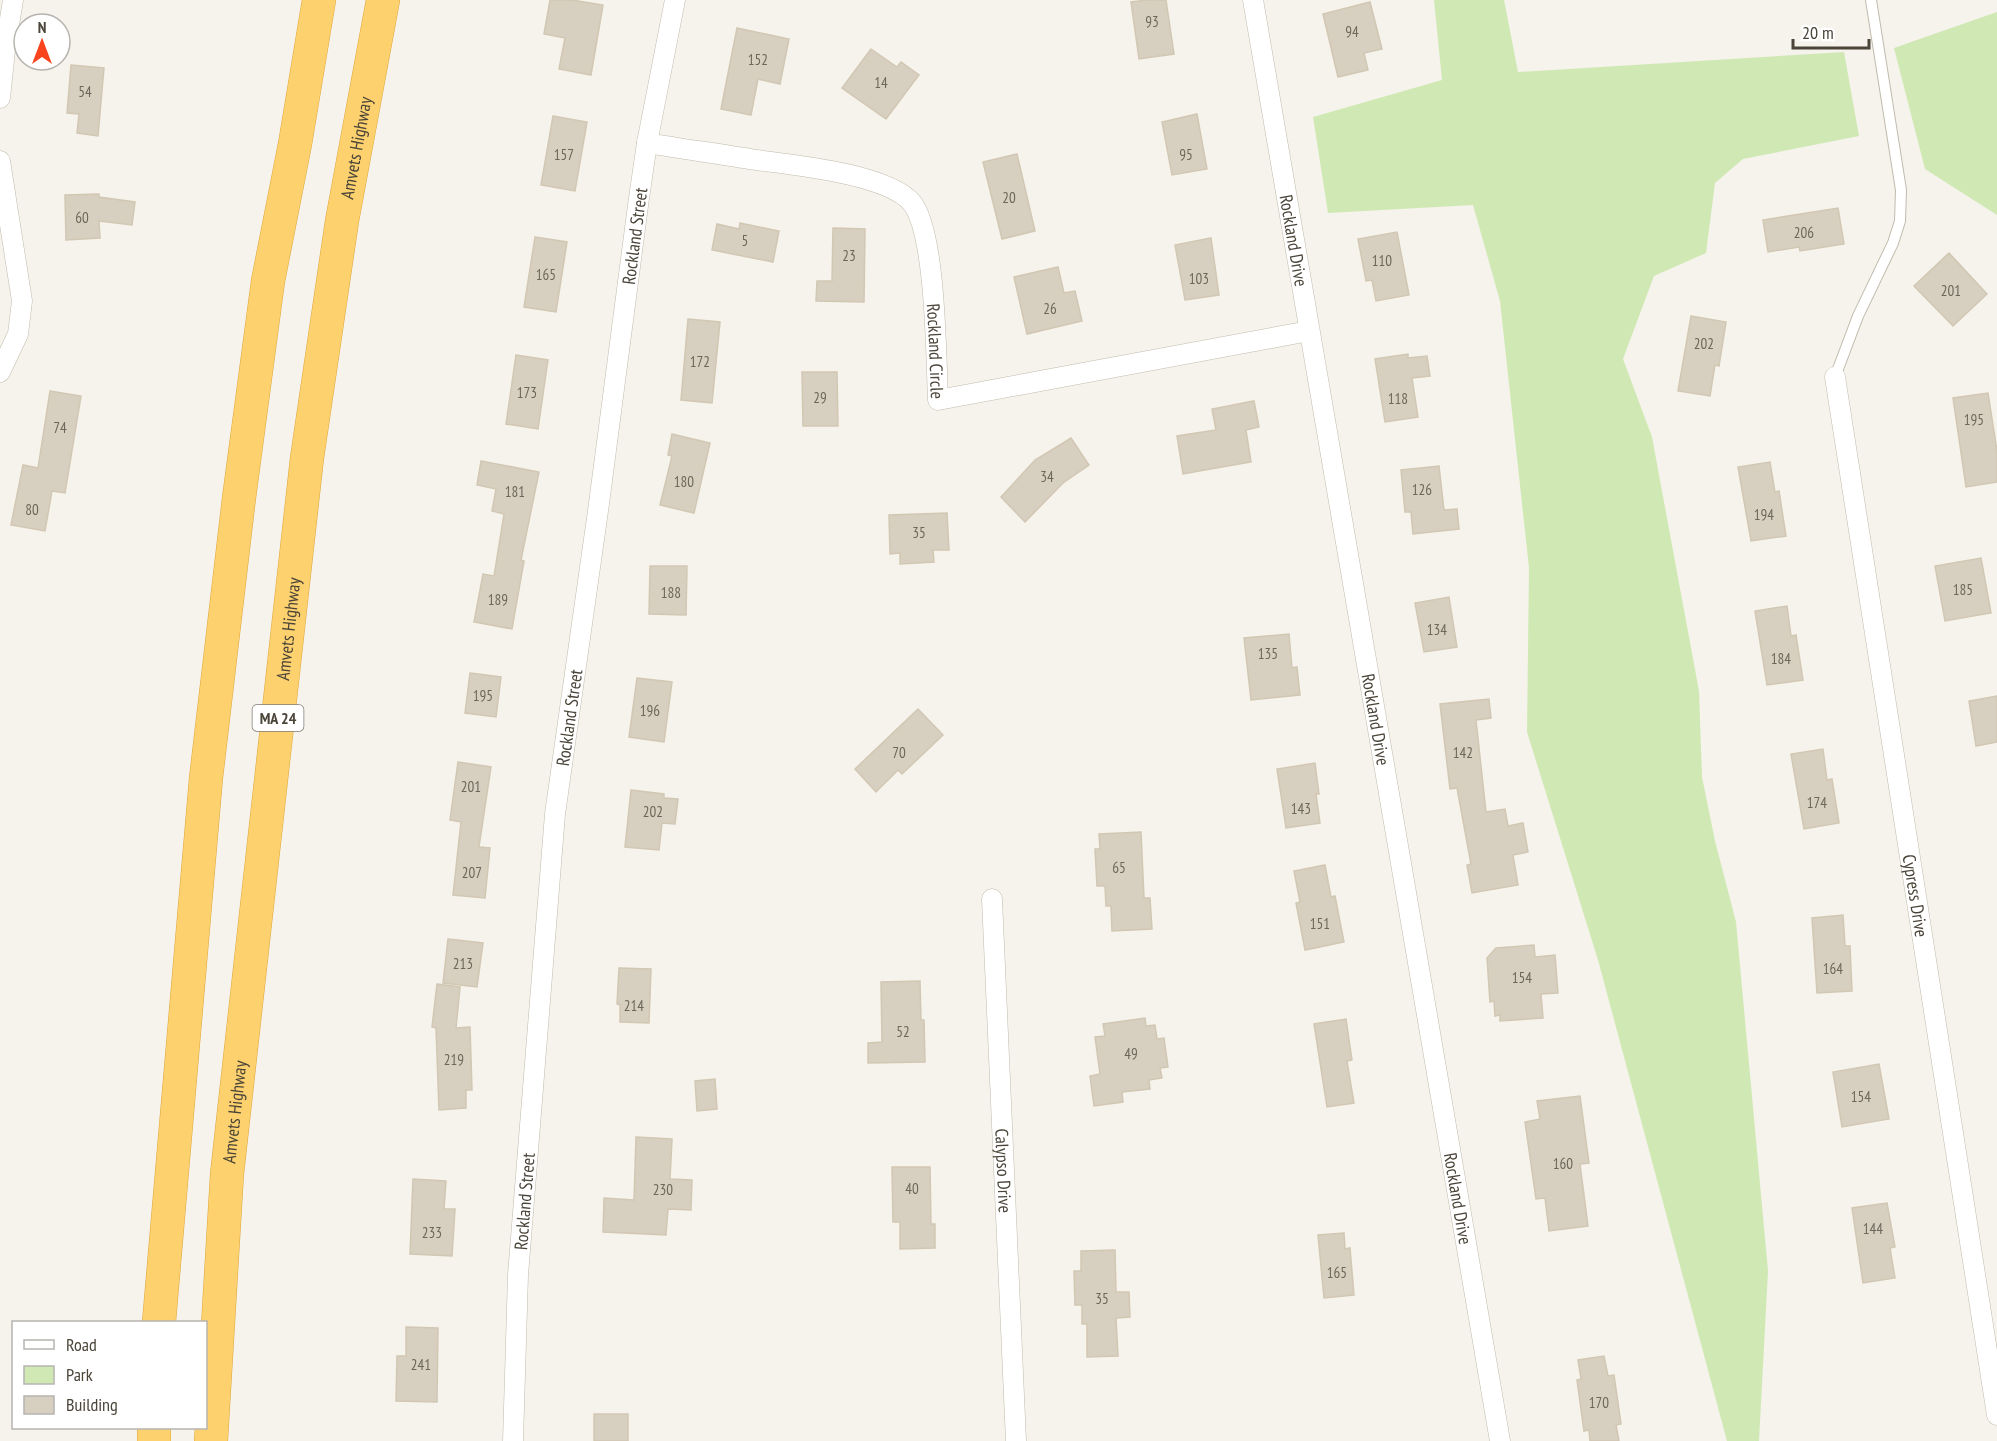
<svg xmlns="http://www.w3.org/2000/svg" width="1997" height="1441" font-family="'PT Sans Narrow',sans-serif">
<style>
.green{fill:#d0e9b4}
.building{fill:#d7cfc0;stroke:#d2c7b3;stroke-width:1.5}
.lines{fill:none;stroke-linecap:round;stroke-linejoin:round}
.lane-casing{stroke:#c1bbad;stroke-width:12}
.street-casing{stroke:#c1bbad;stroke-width:21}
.highway-casing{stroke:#dea63d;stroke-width:34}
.lane{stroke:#fff;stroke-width:10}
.street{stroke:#fff;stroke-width:20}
.highway{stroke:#fdd16e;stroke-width:33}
.labels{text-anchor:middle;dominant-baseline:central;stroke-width:5;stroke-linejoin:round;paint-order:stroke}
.number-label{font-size:15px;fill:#6d675b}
.shield{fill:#fff;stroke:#807c74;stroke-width:1.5}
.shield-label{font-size:16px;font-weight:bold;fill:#4a4439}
.street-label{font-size:18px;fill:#4a4439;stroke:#fff}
</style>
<rect width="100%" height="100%" fill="#f5f3eb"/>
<g class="green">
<polygon points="1434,0 1504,0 1518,72 1844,52 1859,136 1743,159 1715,183 1706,253 1654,276 1623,359 1652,437 1699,691 1702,777 1715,841 1736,922 1768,1271 1759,1441 1727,1441 1598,960 1527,732 1529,568 1500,301 1473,205 1328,213 1313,117 1442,80"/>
<polygon points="1997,12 1997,215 1925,169 1894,48"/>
</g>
<g class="building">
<polygon points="550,0 572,0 603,5 591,75 559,69 565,38 544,34"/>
<polygon points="1147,0 1166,0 1174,54 1139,59 1131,2"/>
<polygon points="1370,2 1382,49 1364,53 1368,70 1338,77 1323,14"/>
<polygon points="737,28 789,39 780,84 758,79 751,115 721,109"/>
<polygon points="871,49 897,67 901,62 919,75 886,119 842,88"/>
<polygon points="71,65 104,68 98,136 77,133 79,114 67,113"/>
<polygon points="1197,114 1207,169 1172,175 1162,122"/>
<polygon points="553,116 587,122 575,191 541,185"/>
<polygon points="1017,154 1035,231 1002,239 983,162"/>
<polygon points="99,194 99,197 135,202 132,225 99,221 100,238 66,240 65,195"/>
<polygon points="1838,208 1844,244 1800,251 1799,247 1768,252 1763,220"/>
<polygon points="740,223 779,231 773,262 712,250 717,224 739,229"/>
<polygon points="833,228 865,229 864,302 816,301 817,281 832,281"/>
<polygon points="1397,232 1409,295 1376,301 1372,280 1366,281 1358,239"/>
<polygon points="535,237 567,242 556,312 524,307"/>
<polygon points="1211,238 1219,295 1185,300 1175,245"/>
<polygon points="1949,253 1987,294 1953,326 1914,286"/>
<polygon points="1058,267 1064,293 1075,291 1082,321 1027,334 1014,277"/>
<polygon points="1691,316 1726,322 1719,366 1715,365 1710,396 1678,391"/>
<polygon points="688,319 720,322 712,403 681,400"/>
<polygon points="1408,354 1408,358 1427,356 1430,376 1412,378 1418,417 1385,422 1375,359"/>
<polygon points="516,355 548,360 538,429 506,424"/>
<polygon points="802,372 837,372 838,426 803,426"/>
<polygon points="50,391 81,396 65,493 52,491 45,531 11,525 23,465 38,468"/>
<polygon points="1988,393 1997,451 1997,482 1966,487 1953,398"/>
<polygon points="1254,401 1259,427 1246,430 1251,462 1183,474 1177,436 1216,430 1212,409"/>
<polygon points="672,434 710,443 694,513 660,505 672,456 668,455"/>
<polygon points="1071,438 1089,465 1063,483 1025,522 1001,497 1035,460"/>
<polygon points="481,461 539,472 521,560 524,561 512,629 474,622 483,574 494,576 504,514 492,511 496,489 477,485"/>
<polygon points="1770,462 1775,492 1779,491 1786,536 1751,541 1738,467"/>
<polygon points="1439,466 1444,510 1457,509 1459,529 1413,534 1411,512 1405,512 1401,470"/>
<polygon points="947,513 949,550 933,550 934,562 900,564 900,553 890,554 889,515"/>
<polygon points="1981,558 1991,613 1945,621 1935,566"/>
<polygon points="650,566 687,566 686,615 649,614"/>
<polygon points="1449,597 1457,647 1424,652 1415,603"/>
<polygon points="1787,606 1791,636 1796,635 1803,680 1767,685 1755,611"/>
<polygon points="1289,634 1292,668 1297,667 1300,695 1251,700 1244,638"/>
<polygon points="470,673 501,677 496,717 465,713"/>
<polygon points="637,678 672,682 664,742 629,737"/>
<polygon points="1997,696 1997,742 1976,746 1969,701"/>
<polygon points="1489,699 1491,718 1476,720 1486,812 1505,809 1508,826 1523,823 1528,852 1513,855 1518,885 1472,893 1467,865 1471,864 1457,788 1450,789 1440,704"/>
<polygon points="918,709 943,735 902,774 898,770 876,792 855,769"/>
<polygon points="1823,749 1827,780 1832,779 1839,823 1804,829 1791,754"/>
<polygon points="458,762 491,767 479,847 490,848 485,898 453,895 461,822 450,820"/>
<polygon points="1315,763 1319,794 1316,794 1320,823 1286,828 1277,769"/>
<polygon points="631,790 664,794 664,798 678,799 675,824 662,823 659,850 625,847"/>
<polygon points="1141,832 1144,898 1150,898 1152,929 1112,931 1111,906 1106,906 1105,886 1097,886 1095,849 1100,849 1099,834"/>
<polygon points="1325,865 1331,897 1335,896 1344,942 1305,950 1296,903 1300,902 1294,871"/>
<polygon points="1843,915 1845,946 1850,946 1852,991 1817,993 1812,918"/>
<polygon points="448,939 483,943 477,987 443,983"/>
<polygon points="1534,945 1535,957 1555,955 1558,993 1541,994 1543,1018 1500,1021 1500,1015 1495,1016 1494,1001 1490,1002 1487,958 1496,948"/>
<polygon points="619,968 651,969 649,1023 620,1022 620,1005 617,1004"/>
<polygon points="920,981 921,1020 924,1020 925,1062 868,1063 868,1043 882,1042 881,982"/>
<polygon points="437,984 460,987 456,1028 470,1027 472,1090 466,1090 466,1108 439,1110 436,1028 432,1027"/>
<polygon points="1145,1018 1146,1026 1155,1025 1157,1039 1164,1038 1168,1067 1160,1068 1162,1078 1149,1080 1150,1089 1122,1092 1123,1102 1094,1106 1090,1076 1100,1074 1095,1037 1105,1036 1103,1024"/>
<polygon points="1346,1019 1352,1060 1347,1061 1354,1103 1327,1107 1314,1024"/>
<polygon points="1879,1064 1889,1119 1842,1127 1833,1072"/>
<polygon points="715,1079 717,1109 697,1111 695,1081"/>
<polygon points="1580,1096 1589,1163 1580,1164 1588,1226 1549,1231 1545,1198 1536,1199 1525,1122 1540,1119 1537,1101"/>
<polygon points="636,1137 672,1139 670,1179 692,1180 691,1210 668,1209 666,1235 603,1232 604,1198 634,1200"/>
<polygon points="892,1167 930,1167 931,1224 935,1224 935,1248 900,1249 900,1222 893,1222"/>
<polygon points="413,1179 446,1181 444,1209 455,1209 452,1256 410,1254"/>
<polygon points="1887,1203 1895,1247 1890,1248 1895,1278 1863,1283 1852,1208"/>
<polygon points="1344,1233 1345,1249 1350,1248 1354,1295 1324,1298 1318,1235"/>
<polygon points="1115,1250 1116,1292 1129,1292 1130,1317 1116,1318 1118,1356 1087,1357 1087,1324 1082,1324 1082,1305 1075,1305 1074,1271 1081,1271 1081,1251"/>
<polygon points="406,1327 438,1328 437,1402 396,1401 397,1356 406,1356"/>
<polygon points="1604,1356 1608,1376 1614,1375 1621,1424 1616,1425 1619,1441 1590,1441 1589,1430 1584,1431 1577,1380 1581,1379 1578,1360"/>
<rect x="594" y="1414" width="34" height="27"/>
</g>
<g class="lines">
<defs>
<polyline id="lane" points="1835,377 1858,316 1893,243 1900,221 1901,190 1871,0"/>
<g id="street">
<path id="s1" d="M1253,0L1500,1441"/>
<polyline points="0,98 5,50 13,0"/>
<path id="s2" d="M647,143C683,149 720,154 756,160C793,165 888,174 912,203C936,233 936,357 938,400L1309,331"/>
<polyline points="0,161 22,301 18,334 0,372"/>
<path id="s3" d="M1835,377L1997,1415"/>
<path id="s4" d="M992,899L1016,1441"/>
<path id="s5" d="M513,1441L518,1275L555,814L598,511L639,198L647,143L675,0"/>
</g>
<g id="highway">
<polyline points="159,1322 206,778 239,498 268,281 295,144 319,0"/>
<polyline points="154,1441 154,1428"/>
<path id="s6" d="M211,1441L227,1174L307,458L342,221L383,0"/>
</g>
</defs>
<use href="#lane" class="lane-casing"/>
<use href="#street" class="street-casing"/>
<use href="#highway" class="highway-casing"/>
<use href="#lane" class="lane"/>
<use href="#street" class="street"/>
<use href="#highway" class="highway"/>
</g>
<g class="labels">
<g class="number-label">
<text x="1152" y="21">93</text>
<text x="1352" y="31">94</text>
<text x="758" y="59">152</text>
<text x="881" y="82">14</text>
<text x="85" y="91">54</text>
<text x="564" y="154">157</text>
<text x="1186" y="154">95</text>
<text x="1009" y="197">20</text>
<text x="82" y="217">60</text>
<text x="1804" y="232">206</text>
<text x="745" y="240">5</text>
<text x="849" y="255">23</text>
<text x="1382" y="260">110</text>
<text x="546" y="274">165</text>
<text x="1199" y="278">103</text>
<text x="1951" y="290">201</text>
<text x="1050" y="308">26</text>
<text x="1704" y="343">202</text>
<text x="700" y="361">172</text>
<text x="527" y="392">173</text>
<text x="820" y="397">29</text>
<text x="1398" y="398">118</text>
<text x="1974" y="419">195</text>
<text x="60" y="427">74</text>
<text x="1047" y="476">34</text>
<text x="684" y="481">180</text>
<text x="1422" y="489">126</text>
<text x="515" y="491">181</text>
<text x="32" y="509">80</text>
<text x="1764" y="514">194</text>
<text x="919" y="532">35</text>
<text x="1963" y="589">185</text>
<text x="671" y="592">188</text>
<text x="498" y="599">189</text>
<text x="1437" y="629">134</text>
<text x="1268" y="653">135</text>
<text x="1781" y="658">184</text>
<text x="483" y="695">195</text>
<text x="650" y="710">196</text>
<text x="899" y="752">70</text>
<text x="1463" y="752">142</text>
<text x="471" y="786">201</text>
<text x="1817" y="802">174</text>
<text x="1301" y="808">143</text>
<text x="653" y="811">202</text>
<text x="1119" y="867">65</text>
<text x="472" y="872">207</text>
<text x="1320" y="923">151</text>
<text x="463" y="963">213</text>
<text x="1833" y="968">164</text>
<text x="1522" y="977">154</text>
<text x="634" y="1005">214</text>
<text x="903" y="1031">52</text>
<text x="1131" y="1053">49</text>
<text x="454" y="1059">219</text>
<text x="1861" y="1096">154</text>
<text x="1563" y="1163">160</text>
<text x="912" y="1188">40</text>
<text x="663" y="1189">230</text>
<text x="1873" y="1228">144</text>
<text x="432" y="1232">233</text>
<text x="1337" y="1272">165</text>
<text x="1102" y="1298">35</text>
<text x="421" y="1364">241</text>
<text x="1599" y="1402">170</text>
</g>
<rect class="shield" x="252.5" y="705" width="51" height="26" rx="4.5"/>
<g class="shield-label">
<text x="278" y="718">MA 24</text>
</g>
<g class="street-label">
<text stroke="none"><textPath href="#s6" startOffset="1302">Amvets Highway</textPath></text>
<text stroke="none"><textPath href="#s5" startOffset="1212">Rockland Street</textPath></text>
<text stroke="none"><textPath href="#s1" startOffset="244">Rockland Drive</textPath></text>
<text stroke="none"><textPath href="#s2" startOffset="426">Rockland Circle</textPath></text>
<text stroke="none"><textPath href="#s6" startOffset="816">Amvets Highway</textPath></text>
<text stroke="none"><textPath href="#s5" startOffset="726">Rockland Street</textPath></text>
<text stroke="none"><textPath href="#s1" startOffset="730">Rockland Drive</textPath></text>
<text stroke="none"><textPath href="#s3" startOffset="525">Cypress Drive</textPath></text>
<text stroke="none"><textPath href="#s6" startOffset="330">Amvets Highway</textPath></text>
<text stroke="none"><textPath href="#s4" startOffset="272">Calypso Drive</textPath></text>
<text stroke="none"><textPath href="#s1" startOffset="1216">Rockland Drive</textPath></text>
<text stroke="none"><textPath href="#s5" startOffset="240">Rockland Street</textPath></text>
</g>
</g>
<rect x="12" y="1321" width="195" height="108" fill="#ffffff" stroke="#b7b4b0" stroke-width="1.5"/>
<rect x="24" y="1340" width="30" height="9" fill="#ffffff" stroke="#b7b4b0" stroke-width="1.5"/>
<text x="66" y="1351" font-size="18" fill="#4a4439">Road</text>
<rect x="24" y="1366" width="30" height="18" fill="#d0e9b4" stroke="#b7b4b0" stroke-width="1.5"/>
<text x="66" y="1381" font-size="18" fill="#4a4439">Park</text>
<rect x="24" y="1396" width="30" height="18" fill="#d7cfc0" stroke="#b7b4b0" stroke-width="1.5"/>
<text x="66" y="1411" font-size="18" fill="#4a4439">Building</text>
<g transform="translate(42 42)"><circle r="28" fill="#ffffff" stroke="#b7b4b0" stroke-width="1.5"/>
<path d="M0-4.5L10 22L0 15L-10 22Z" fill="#f9441e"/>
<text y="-9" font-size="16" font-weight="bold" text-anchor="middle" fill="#4a4439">N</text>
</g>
<path d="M1793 39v9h76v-9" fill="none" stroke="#4a4439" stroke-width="3"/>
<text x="1802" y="39" font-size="18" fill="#4a4439" stroke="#ffffff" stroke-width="4.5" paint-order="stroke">20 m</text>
</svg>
